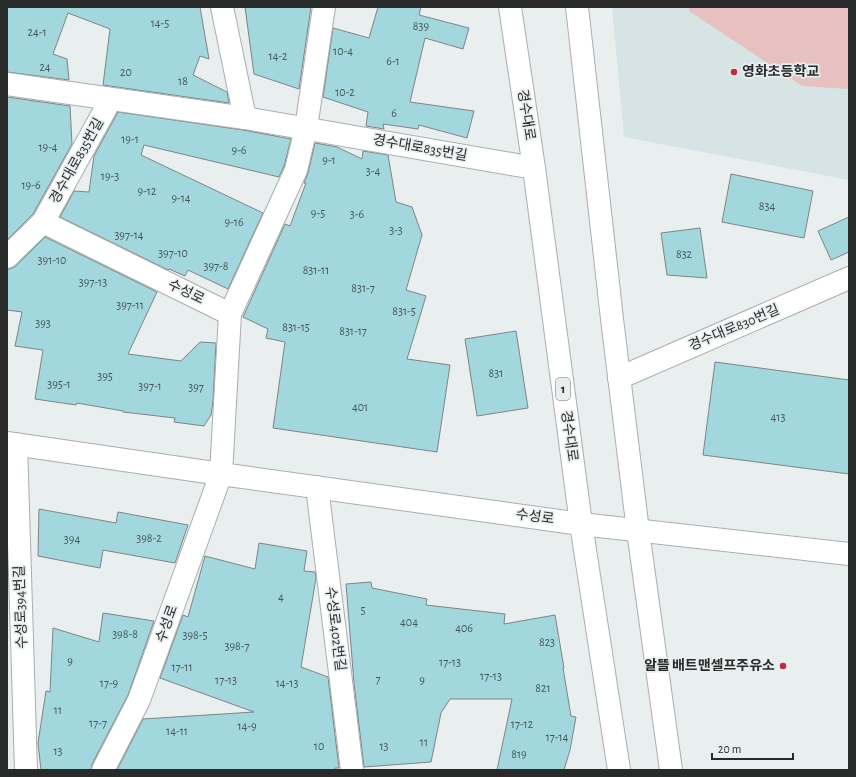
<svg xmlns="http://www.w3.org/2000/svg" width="856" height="777" font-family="'Alegreya Sans','Noto Sans KR',sans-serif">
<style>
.built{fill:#d6e4e6}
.green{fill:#e6c1bf}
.building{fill:#a3d7de;stroke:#7f8485}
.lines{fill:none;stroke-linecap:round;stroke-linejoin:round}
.minor-casing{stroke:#a9aeae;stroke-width:24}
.major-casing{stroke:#a9aeae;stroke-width:24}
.minor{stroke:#fff;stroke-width:22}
.major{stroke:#fff;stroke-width:22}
.poi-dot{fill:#be2e3a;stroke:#e9eeef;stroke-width:1.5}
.labels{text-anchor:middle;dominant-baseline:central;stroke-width:3.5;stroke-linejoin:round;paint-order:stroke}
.number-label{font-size:12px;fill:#485658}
.shield{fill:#e9eeef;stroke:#636666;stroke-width:1}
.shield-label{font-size:13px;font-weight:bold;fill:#292b2b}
.poi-label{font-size:14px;font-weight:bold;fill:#292b2b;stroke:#e9eeef;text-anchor:start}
.street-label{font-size:14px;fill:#292b2b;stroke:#e9eeef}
</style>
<rect width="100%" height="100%" fill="#e9eeef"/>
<polygon class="built" points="612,7 849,7 849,180 624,137"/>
<polygon class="green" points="689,7 849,7 849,89 802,86 689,11"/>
<g class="building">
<polygon points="7,7 200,7 209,59 200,56 193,75 227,92 229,103 103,85 110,29 68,13 53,54 67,59 69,80 7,72"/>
<polygon points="245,7 311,7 299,89 254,74"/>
<polygon points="378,7 421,7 419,15 469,28 463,49 425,38 410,102 474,111 467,138 419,125 418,129 383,124 384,129 366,126 368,112 323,97 333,28 369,38"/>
<polygon points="7,97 70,106 72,144 33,214 7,240"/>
<polygon points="118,112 243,130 291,139 284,166 279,177 144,145 141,155 263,213 228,289 188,270 185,276 169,269 168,270 60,217 74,191 89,192 94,156"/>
<polygon points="315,143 337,147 362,159 363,151 388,155 396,202 412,207 422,235 406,290 426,296 407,359 450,365 437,452 273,428 285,342 266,338 268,329 243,317 285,224 290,226 306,183 304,183 308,173"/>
<polygon points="731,174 813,191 804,238 722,222"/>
<polygon points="849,217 849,252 831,260 818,231"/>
<polygon points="700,228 707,278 667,275 661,233"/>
<polygon points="45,237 157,292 128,354 181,361 200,342 216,343 213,401 211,415 204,426 174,422 175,418 123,412 123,411 77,403 76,405 35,399 43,350 15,346 22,312 7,310 7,269 10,269 16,266"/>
<polygon points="516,331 528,408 477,416 465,339"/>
<polygon points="715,362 849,380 849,474 703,455"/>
<polygon points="39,509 116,523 118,512 188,525 175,563 103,550 100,568 38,556"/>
<polygon points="259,543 307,551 304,571 315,572 316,578 301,667 328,677 339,768 335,768 335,770 117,770 143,719 254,712 160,678 183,615 188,617 205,556 255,569"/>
<polygon points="371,582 372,588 427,599 426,605 505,614 504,624 555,615 564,668 563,668 571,716 576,717 570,750 564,770 497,770 512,699 450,699 441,713 431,762 364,767 354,683 346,584"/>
<polygon points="103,613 154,621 128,695 92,764 91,770 41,770 38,743 46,691 50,692 53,628 99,642"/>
</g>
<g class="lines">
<defs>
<g id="minor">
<polyline points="222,7 245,118"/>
<polyline points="7,84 245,118 534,168"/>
<polyline points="43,222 230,314"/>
<polyline points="7,257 43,222 111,99"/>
<polyline points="619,378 849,278"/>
<polyline points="7,443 221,474 581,524 849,554"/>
<polyline points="16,444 26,770"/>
<polyline points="317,487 352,770"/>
<polyline points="103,770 139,700 221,474 230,314 296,170 306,128 324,7"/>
</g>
<g id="major">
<polyline points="510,7 534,168 581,524 619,770"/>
<polyline points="577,7 612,319 638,531 671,770"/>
</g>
</defs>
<use href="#minor" class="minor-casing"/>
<use href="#major" class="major-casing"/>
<use href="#minor" class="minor"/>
<use href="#major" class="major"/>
</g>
<g class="poi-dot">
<circle cx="734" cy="72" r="4"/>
<circle cx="783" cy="666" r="4"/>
</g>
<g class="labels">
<g class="number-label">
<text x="160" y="23">14-5</text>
<text x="421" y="26">839</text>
<text x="37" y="32">24-1</text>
<text x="343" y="51">10-4</text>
<text x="278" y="56">14-2</text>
<text x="393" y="61">6-1</text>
<text x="45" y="67">24</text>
<text x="126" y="72">20</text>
<text x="183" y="81">18</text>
<text x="345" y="92">10-2</text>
<text x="394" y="113">6</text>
<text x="130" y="139">19-1</text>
<text x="48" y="147">19-4</text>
<text x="239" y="150">9-6</text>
<text x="329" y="160">9-1</text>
<text x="373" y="171">3-4</text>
<text x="110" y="176">19-3</text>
<text x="31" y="185">19-6</text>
<text x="147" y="191">9-12</text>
<text x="181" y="198">9-14</text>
<text x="767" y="206">834</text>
<text x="318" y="213">9-5</text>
<text x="357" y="214">3-6</text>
<text x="234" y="222">9-16</text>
<text x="396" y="230">3-3</text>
<text x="129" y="235">397-14</text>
<text x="173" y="253">397-10</text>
<text x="684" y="254">832</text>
<text x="52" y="260">391-10</text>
<text x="216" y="266">397-8</text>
<text x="316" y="270">831-11</text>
<text x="93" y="282">397-13</text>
<text x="363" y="288">831-7</text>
<text x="130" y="305">397-11</text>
<text x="404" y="311">831-5</text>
<text x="43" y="323">393</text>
<text x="296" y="327">831-15</text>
<text x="353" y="331">831-17</text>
<text x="496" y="373">831</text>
<text x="105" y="376">395</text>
<text x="59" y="384">395-1</text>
<text x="150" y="386">397-1</text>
<text x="196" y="387">397</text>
<text x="360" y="407">401</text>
<text x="778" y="417">413</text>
<text x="149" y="538">398-2</text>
<text x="72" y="539">394</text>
<text x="281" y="597">4</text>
<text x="363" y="610">5</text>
<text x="409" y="622">404</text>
<text x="464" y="628">406</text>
<text x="125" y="634">398-8</text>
<text x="195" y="635">398-5</text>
<text x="547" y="642">823</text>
<text x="237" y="646">398-7</text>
<text x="70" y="661">9</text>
<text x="450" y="662">17-13</text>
<text x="182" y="667">17-11</text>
<text x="491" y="676">17-13</text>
<text x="378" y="679">7</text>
<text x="226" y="680">17-13</text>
<text x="422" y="680">9</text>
<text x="109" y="683">17-9</text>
<text x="287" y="683">14-13</text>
<text x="543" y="688">821</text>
<text x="58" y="710">11</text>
<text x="98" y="723">17-7</text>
<text x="522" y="724">17-12</text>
<text x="247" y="726">14-9</text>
<text x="177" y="731">14-11</text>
<text x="557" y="737">17-14</text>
<text x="424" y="742">11</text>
<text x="319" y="746">10</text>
<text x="384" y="746">13</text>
<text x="58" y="751">13</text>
<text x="519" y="754">819</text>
</g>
<rect class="shield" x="556" y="378" width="14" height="22" rx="3"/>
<g class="shield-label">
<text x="563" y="389">1</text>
</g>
<g class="poi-label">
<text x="742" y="72">영화초등학교</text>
<text x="775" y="666" text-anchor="end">알뜰 배트맨셀프주유소</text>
</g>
<g class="street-label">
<text transform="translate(526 115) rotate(81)">경수대로</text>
<text transform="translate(420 148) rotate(10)">경수대로835번길</text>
<text transform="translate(77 161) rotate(-61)">경수대로835번길</text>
<text transform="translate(186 292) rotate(26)">수성로</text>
<text transform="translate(734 328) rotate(-23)">경수대로830번길</text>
<text transform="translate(569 436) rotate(82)">경수대로</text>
<text transform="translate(535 517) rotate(8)">수성로</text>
<text transform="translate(21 607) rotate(-92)">수성로394번길</text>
<text transform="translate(167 624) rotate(-70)">수성로</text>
<text transform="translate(335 629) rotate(83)">수성로402번길</text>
</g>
</g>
<rect width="856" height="777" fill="none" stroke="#292b2b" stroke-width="16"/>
<path d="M712 753v6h81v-6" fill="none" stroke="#292b2b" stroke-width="2"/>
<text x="718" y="753" font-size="12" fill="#292b2b" stroke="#e9eeef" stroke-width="3" paint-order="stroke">20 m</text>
</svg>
